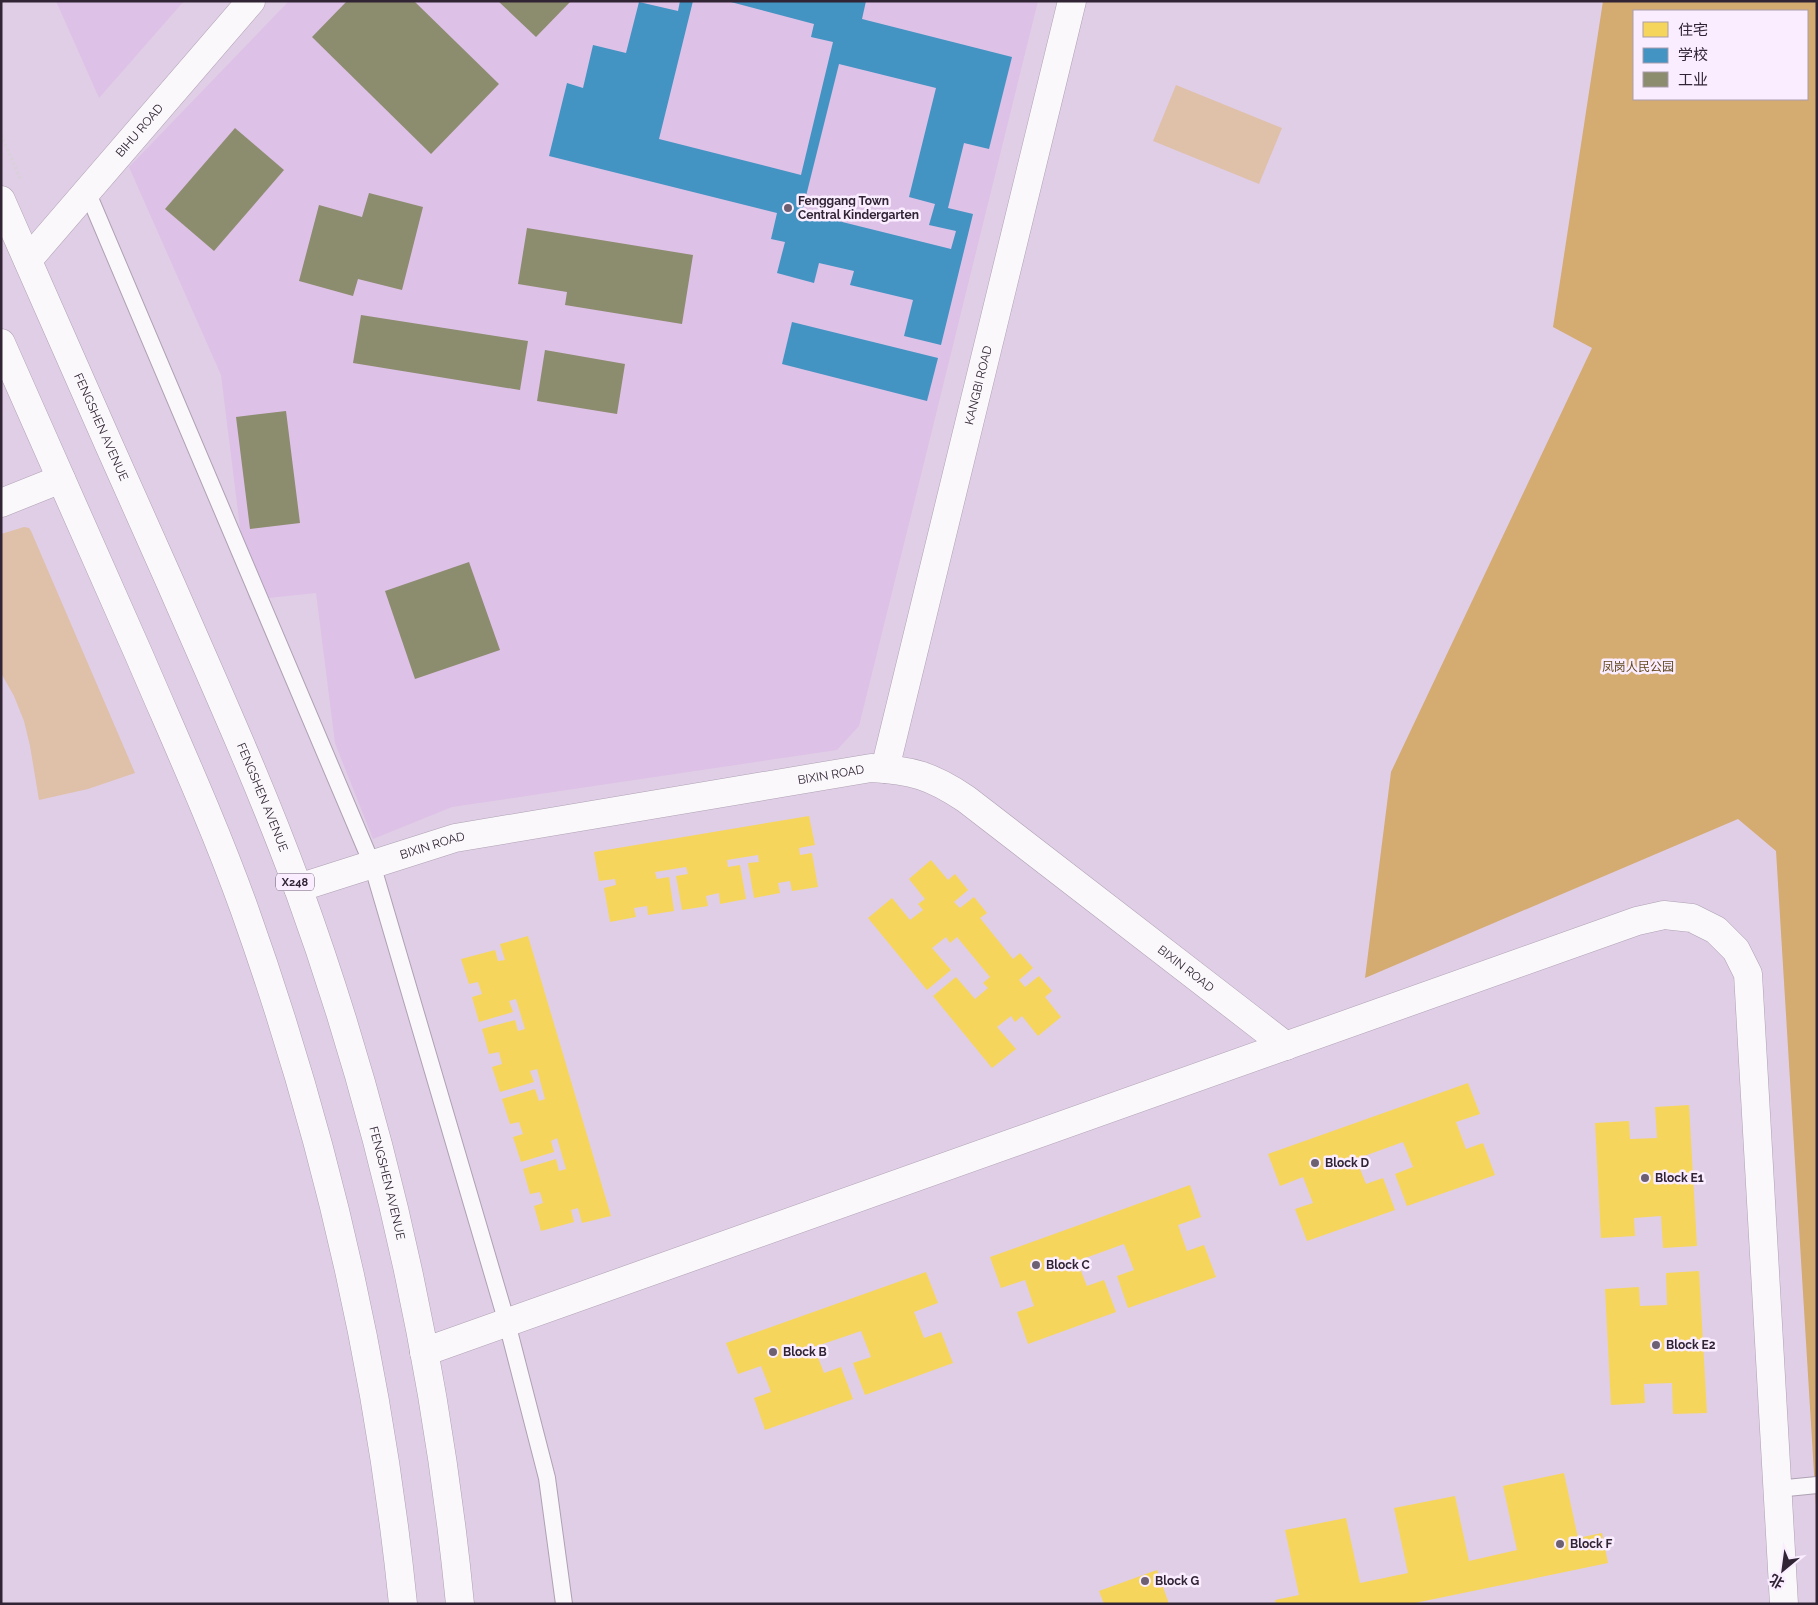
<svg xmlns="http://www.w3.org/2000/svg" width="1818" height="1605" font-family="Raleway,'Noto Sans SC',sans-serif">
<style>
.built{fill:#ddc1e7}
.green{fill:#dfc0a9}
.forest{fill:#d4ab71;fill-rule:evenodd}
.homes{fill:#f6d55c}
.schools{fill:#4393c3;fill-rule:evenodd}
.industry{fill:#8c8c6e}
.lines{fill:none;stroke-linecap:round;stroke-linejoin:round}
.service-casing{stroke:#aea1b3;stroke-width:18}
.minor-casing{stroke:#aea1b3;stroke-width:29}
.primary-casing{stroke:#aea1b3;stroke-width:29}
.path{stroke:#d8d1d9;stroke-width:3;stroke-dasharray:2.5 2.5;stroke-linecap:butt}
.service{stroke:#faf8fb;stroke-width:16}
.minor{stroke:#faf8fb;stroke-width:28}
.primary{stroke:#faf8fb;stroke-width:28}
.poi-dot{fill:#6e6073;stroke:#faedff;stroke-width:2}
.labels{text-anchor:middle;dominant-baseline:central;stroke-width:5;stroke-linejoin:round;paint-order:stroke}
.shield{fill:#faedff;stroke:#6d6072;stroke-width:1}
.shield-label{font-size:11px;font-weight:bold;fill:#312435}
.street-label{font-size:12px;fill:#312435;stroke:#faedff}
.poi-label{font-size:12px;font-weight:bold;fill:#312435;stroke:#faedff;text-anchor:start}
.park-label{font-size:12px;fill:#60471c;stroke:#faedff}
</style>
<rect width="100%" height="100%" fill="#e0cee6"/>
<g class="built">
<polygon points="56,1 184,1 99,98"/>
<polygon points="289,1 1038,1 859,726 837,750 452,807 373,839 335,743 316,593 249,600 221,375 129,167"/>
</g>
<g class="green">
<polygon points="1176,85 1282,128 1259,184 1153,141"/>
<polygon points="24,527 29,528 31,531 135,773 88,789 39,800 30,746 24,721 14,696 1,673 1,534"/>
</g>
<path class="forest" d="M1603,1H1817V1522L1776,851L1738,819L1365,978L1391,772L1592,348L1553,327ZM1634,11H1807V99H1634Z"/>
<g class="homes">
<polygon points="809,816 815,845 799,848 800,855 812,853 818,887 792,891 790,881 778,883 780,893 754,898 748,863 759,862 758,855 727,860 728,867 740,865 746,899 720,904 719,893 706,896 708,906 682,910 676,876 688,874 686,867 655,872 657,879 669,877 674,911 648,915 647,906 634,908 636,917 610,922 604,888 616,885 615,879 599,881 594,852"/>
<polygon points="931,860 948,880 955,874 968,890 954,902 960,908 974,897 987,913 980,918 1013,959 1020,953 1033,968 1019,980 1025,987 1039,976 1052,991 1045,997 1061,1017 1038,1036 1022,1016 1015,1022 1011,1016 997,1027 1016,1049 992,1068 933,996 956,977 975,999 988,988 983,983 990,977 957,937 950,943 946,937 932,948 951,970 927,990 868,918 892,898 910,920 923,910 918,904 925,899 909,879"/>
<polygon points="528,936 611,1216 582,1223 578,1208 571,1210 574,1222 541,1231 534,1206 543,1203 540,1192 530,1194 523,1169 556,1159 559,1171 566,1169 557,1138 551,1141 554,1152 521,1162 513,1137 523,1134 519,1122 510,1124 502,1099 535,1089 539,1101 545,1099 537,1069 530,1071 534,1082 500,1092 492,1067 502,1064 499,1052 489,1054 482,1029 515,1020 518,1031 525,1029 516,999 509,1001 513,1012 479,1022 472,997 482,994 478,982 469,984 461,959 495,950 498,961 505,960 500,944"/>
<polygon points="1468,1083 1480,1114 1456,1122 1466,1149 1483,1143 1495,1175 1407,1206 1395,1174 1413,1167 1403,1142 1356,1159 1366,1184 1383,1178 1395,1210 1307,1241 1295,1209 1313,1203 1303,1177 1280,1186 1268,1154"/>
<polygon points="1689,1105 1697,1246 1663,1248 1661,1216 1634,1218 1635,1236 1601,1238 1595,1123 1629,1121 1630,1139 1657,1138 1655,1107"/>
<polygon points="1190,1185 1201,1217 1178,1225 1187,1251 1204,1245 1216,1277 1128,1308 1117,1276 1134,1270 1124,1244 1077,1261 1087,1286 1104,1280 1116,1312 1028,1344 1017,1312 1034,1306 1025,1280 1001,1288 990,1257"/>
<polygon points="1699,1271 1707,1413 1673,1414 1672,1383 1644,1384 1645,1403 1611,1405 1605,1289 1639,1287 1640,1306 1667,1305 1666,1273"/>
<polygon points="926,1272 938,1303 914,1312 924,1338 941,1332 953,1363 865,1395 853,1363 871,1357 861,1331 814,1347 824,1373 841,1367 853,1399 765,1430 754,1398 771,1392 761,1366 738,1374 726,1343"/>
<polygon points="1564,1473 1578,1538 1602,1533 1608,1563 1410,1604 1276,1604 1275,1600 1299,1595 1285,1530 1346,1518 1360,1583 1408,1573 1394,1508 1455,1496 1469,1561 1517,1550 1503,1486"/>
<polygon points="1157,1570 1169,1604 1104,1604 1099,1591"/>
</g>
<g class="schools">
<path d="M680,1H693L659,139L801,175L833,42L811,37L814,24L727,1H866L862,19L1012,57L989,149L964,143L948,208L973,214L941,345L904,336L913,300L850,285L854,271L819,263L814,283L777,273L785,242L771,239L777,213L549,156L567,83L583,88L593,45L626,53L639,2L678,11ZM839,64L936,88L909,197L935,204L929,225L956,231L951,249L802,212Z"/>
<polygon points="792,322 938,358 927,401 782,364"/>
</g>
<g class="industry">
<polygon points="347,1 414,1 499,84 431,154 312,37"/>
<polygon points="498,1 571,1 536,37"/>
<polygon points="235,128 284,170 214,251 165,209"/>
<polygon points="369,193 423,207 402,290 358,279 353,296 299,281 319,205 362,217"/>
<polygon points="527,228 693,255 682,324 565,305 567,292 518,284"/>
<polygon points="361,315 528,341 520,390 353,363"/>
<polygon points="545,350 625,364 617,414 537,401"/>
<polygon points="286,411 300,523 250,529 236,417"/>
<polygon points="469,562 500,650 415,679 385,591"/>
</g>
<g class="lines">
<defs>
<g id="service">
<polyline points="87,191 372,864 507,1323 547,1478 564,1604"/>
<polyline points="1777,1489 1817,1485"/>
</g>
<g id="minor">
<path id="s1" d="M28,260L251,1"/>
<polyline points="1,503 61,479"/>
<path id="s2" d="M885,769L1072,1"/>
<path id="s3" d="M298,888L455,838L871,768C912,770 932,776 966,799L1286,1046"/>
<polyline points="424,1352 1637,921 1664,915 1692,918 1716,930 1736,950 1748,974 1784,1604"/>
</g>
<g id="primary">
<path id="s4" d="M1,200C57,327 113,455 170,582C214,683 259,782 297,885C381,1116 436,1360 460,1604"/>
<path d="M1,343C47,447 93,551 139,655C175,739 213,822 244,908C324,1132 379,1367 403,1604"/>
</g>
</defs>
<use href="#service" class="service-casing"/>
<use href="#minor" class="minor-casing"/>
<use href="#primary" class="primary-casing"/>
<polyline class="path" points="1,135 21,180"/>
<use href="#service" class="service"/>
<use href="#minor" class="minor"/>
<use href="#primary" class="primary"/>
</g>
<g class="poi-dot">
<circle cx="788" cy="208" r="5"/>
<circle cx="1315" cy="1163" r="5"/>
<circle cx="1645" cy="1178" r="5"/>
<circle cx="1036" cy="1265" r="5"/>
<circle cx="1656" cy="1345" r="5"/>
<circle cx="773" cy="1352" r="5"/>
<circle cx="1560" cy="1544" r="5"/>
<circle cx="1145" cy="1581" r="5"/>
</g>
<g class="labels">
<rect class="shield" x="276" y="873.5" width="38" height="17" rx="4"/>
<g class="shield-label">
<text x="295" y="882">X248</text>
</g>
<g class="street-label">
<text stroke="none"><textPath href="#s1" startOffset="171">BIHU ROAD</textPath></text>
<text stroke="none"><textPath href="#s2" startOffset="395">KANGBI ROAD</textPath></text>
<text stroke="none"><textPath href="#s4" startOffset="248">FENGSHEN AVENUE</textPath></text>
<text stroke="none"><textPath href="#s3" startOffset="546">BIXIN ROAD</textPath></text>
<text stroke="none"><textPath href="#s4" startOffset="652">FENGSHEN AVENUE</textPath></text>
<text stroke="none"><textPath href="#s3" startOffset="141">BIXIN ROAD</textPath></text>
<text stroke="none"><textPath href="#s3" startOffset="966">BIXIN ROAD</textPath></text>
<text stroke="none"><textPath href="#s4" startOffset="1058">FENGSHEN AVENUE</textPath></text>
</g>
<g class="poi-label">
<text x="798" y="201">Fenggang Town<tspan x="798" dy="14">Central Kindergarten</tspan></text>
<text x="1325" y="1163">Block D</text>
<text x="1655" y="1178">Block E1</text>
<text x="1046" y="1265">Block C</text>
<text x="1666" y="1345">Block E2</text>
<text x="783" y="1352">Block B</text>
<text x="1570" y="1544">Block F</text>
<text x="1155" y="1581">Block G</text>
</g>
<g class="park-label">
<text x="1638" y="667">凤岗人民公园</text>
</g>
</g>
<rect width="1818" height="1605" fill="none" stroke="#312435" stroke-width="5"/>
<rect x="1633" y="10" width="175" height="90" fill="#faedff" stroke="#aa9dae"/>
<rect x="1643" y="22" width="25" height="15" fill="#f6d55c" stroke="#aa9dae"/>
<text x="1678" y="35" font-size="15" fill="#312435">住宅</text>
<rect x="1643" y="48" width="25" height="15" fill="#4393c3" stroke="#aa9dae"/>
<text x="1678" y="60" font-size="15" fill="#312435">学校</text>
<rect x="1643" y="72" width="25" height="15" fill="#8c8c6e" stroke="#aa9dae"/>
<text x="1678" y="85" font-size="15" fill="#312435">工业</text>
<g transform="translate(1783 1570) rotate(209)" stroke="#faedff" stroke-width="4" paint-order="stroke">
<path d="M0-4L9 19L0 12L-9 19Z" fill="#312435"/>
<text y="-8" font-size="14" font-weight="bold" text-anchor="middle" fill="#312435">北</text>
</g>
</svg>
